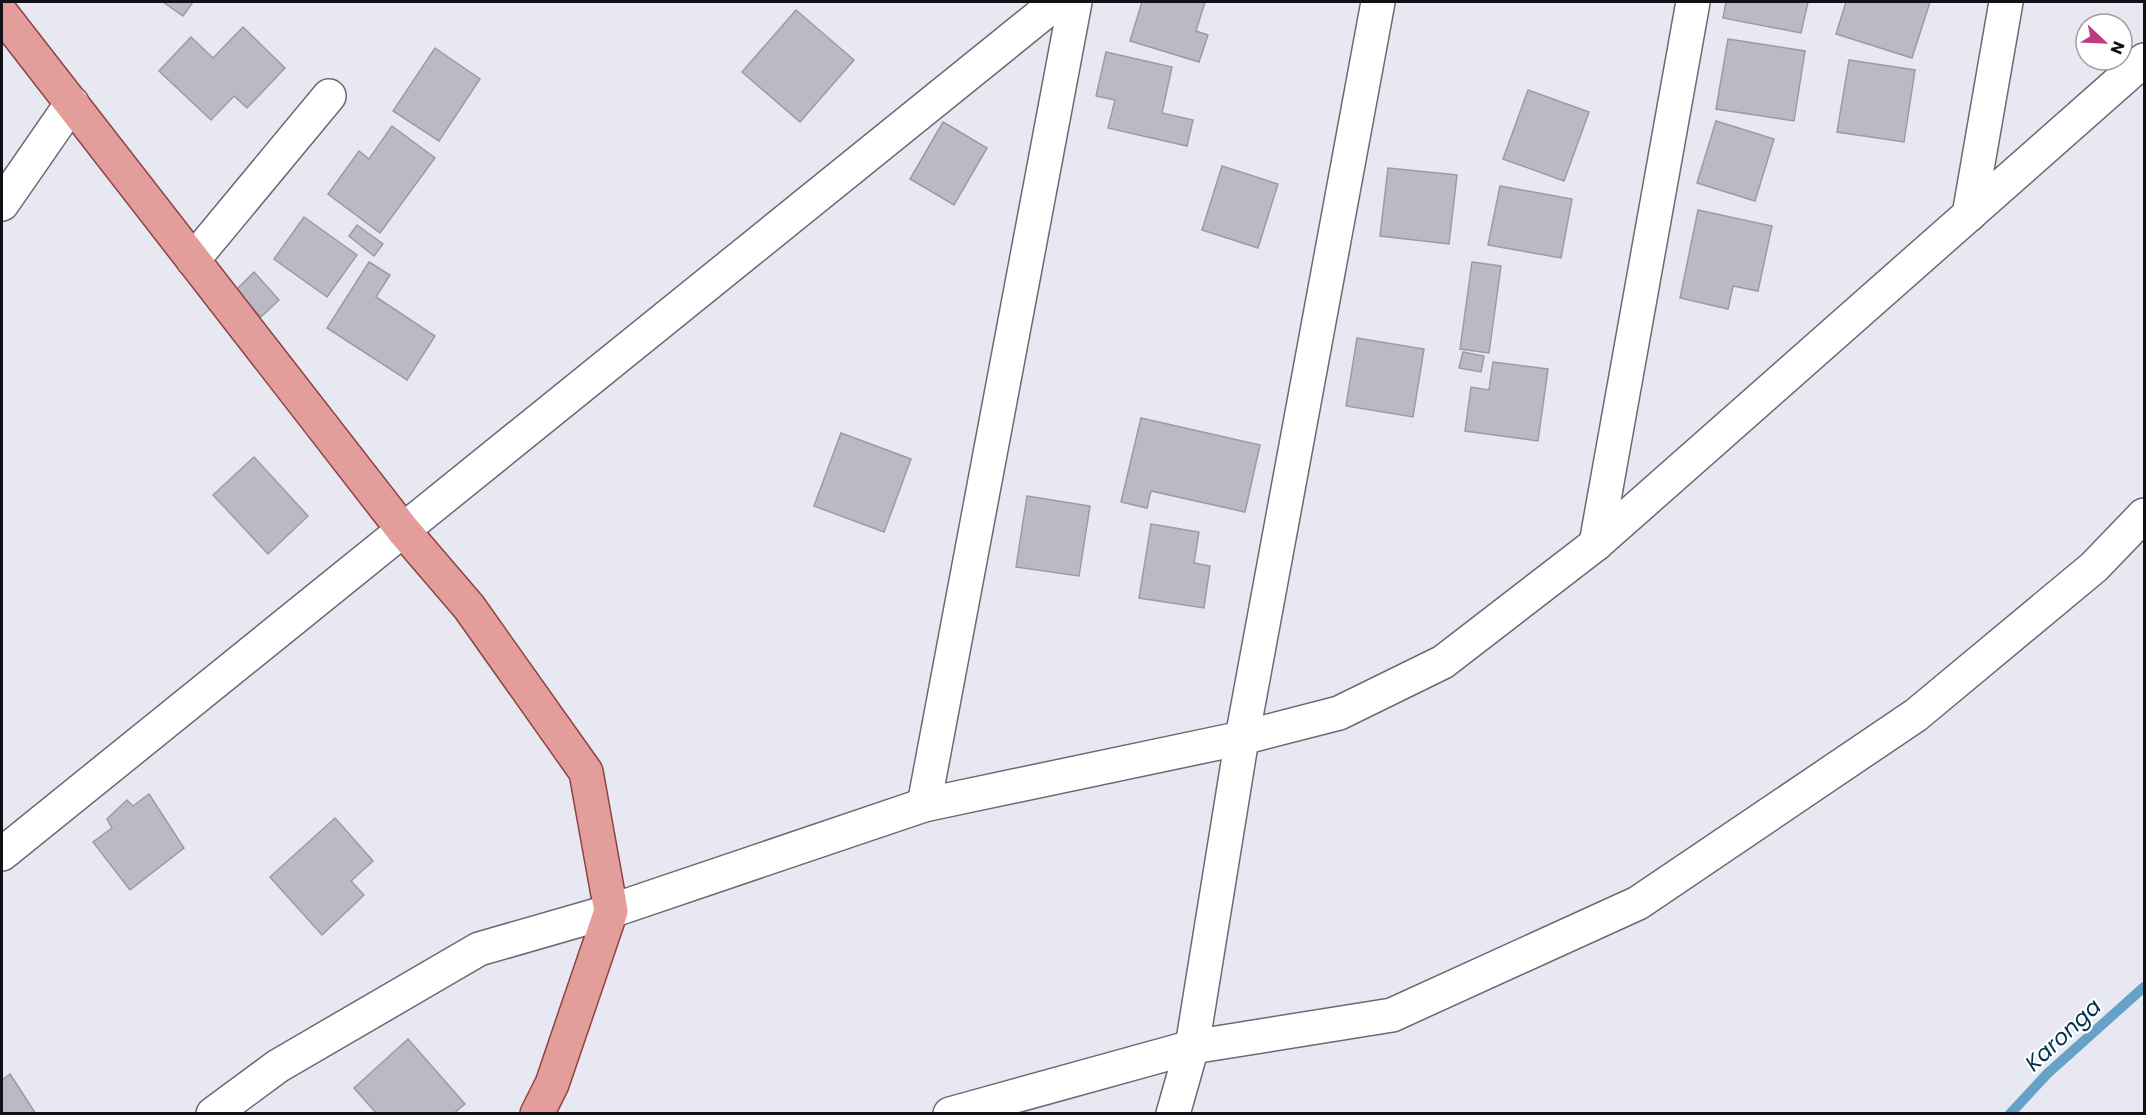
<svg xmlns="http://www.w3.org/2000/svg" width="2146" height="1115" font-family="Poppins,sans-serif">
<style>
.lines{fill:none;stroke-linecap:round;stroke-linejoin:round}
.stream{stroke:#66a1c8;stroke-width:10}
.building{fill:#bbb9c3;stroke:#9c9ba4;stroke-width:1.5}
.street-casing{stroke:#696a73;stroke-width:36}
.primary-casing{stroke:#8e4342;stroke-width:36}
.street{stroke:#fff;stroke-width:33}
.primary{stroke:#e39e9c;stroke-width:33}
.labels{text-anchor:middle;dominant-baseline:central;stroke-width:4.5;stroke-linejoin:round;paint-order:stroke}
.water-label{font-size:22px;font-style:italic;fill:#00304b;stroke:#fff}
</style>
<rect width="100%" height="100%" fill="#e7e8f2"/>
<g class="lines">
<polyline class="stream" points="2010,1114 2047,1074 2144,987"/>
</g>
<g class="building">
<polygon points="163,2 193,2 183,16"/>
<polygon points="1142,2 1205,2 1196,31 1208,35 1199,62 1130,41"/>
<polygon points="1726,2 1808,2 1801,33 1723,18"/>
<polygon points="1846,2 1930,2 1912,58 1836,34"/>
<polygon points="796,10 854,60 800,122 742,72"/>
<polygon points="243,27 285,68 247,108 234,96 211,120 159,71 191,37 213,58"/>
<polygon points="1728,39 1805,51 1794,121 1716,109"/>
<polygon points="435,48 480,79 439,141 393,111"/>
<polygon points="1106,52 1172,67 1162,113 1193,120 1187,146 1108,128 1115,100 1096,96"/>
<polygon points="1849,60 1915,70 1904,142 1837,132"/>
<polygon points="1528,90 1589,112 1564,181 1503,159"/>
<polygon points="1716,121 1774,139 1755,201 1697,183"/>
<polygon points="943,122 987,148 954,205 910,179"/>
<polygon points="392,126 435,158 380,233 328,194 359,151 369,159"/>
<polygon points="1222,166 1278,184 1258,248 1202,230"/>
<polygon points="1388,168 1457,175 1449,244 1380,236"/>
<polygon points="1500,186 1572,199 1561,258 1488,245"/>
<polygon points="1698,210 1772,226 1758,291 1733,286 1728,309 1680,298"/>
<polygon points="304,217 357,255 327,297 274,259"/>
<polygon points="357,225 383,244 374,256 349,236"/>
<polygon points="369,262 390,275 376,297 435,336 407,380 327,328"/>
<polygon points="1472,262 1501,266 1489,353 1460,349"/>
<polygon points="254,272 279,300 261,317 236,290"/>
<polygon points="1357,338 1424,349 1413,417 1346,406"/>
<polygon points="1463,352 1484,356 1481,372 1459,368"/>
<polygon points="1493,362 1548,369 1538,441 1465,431 1471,387 1489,390"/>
<polygon points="1141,418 1260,445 1245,512 1151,491 1147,508 1121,502"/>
<polygon points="841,433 911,459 884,532 814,506"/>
<polygon points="254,457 308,516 268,554 213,495"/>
<polygon points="1027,496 1090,506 1079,576 1016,567"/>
<polygon points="1151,524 1199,532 1194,563 1210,566 1204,608 1139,598"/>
<polygon points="149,794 184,848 130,890 93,842 112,828 107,819 127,800 133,806"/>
<polygon points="335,818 373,861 351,881 364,895 322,935 270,877"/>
<polygon points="408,1039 465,1104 453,1114 377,1114 354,1088"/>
<polygon points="10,1074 36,1114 2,1114 2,1080"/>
</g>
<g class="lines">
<defs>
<g id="street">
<polyline points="2,204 72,103"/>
<polyline points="1969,215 2006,2"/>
<polyline points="193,260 329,96"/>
<polyline points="1596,544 1693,2"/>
<polyline points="924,805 1075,2"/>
<polyline points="2,854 1057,2"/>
<polyline points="213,1114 278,1066 479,949 611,911 924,805 1242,738 1339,713 1443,662 1596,544 2144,60"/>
<polyline points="950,1114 1192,1047 1392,1015 1638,903 1916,715 2094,567 2144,515"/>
<polyline points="1173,1114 1192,1047 1242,738 1378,2"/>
</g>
<polyline id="primary" points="2,14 403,530 469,607 586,772 611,911 552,1084 537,1114"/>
</defs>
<use href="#street" class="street-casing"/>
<use href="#primary" class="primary-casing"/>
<use href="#street" class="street"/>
<use href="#primary" class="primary"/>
</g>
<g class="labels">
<g class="water-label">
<text transform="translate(2063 1035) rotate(-43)">Karonga</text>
</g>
</g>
<rect width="2146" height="1115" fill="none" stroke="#121216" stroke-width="6"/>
<g transform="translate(2104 42) rotate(113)"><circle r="28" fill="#ffffff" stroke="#a0a0a2" stroke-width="1.5"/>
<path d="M0-4.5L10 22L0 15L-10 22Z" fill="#bf3b7f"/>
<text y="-9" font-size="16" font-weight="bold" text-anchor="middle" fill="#121216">N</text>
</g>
</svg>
